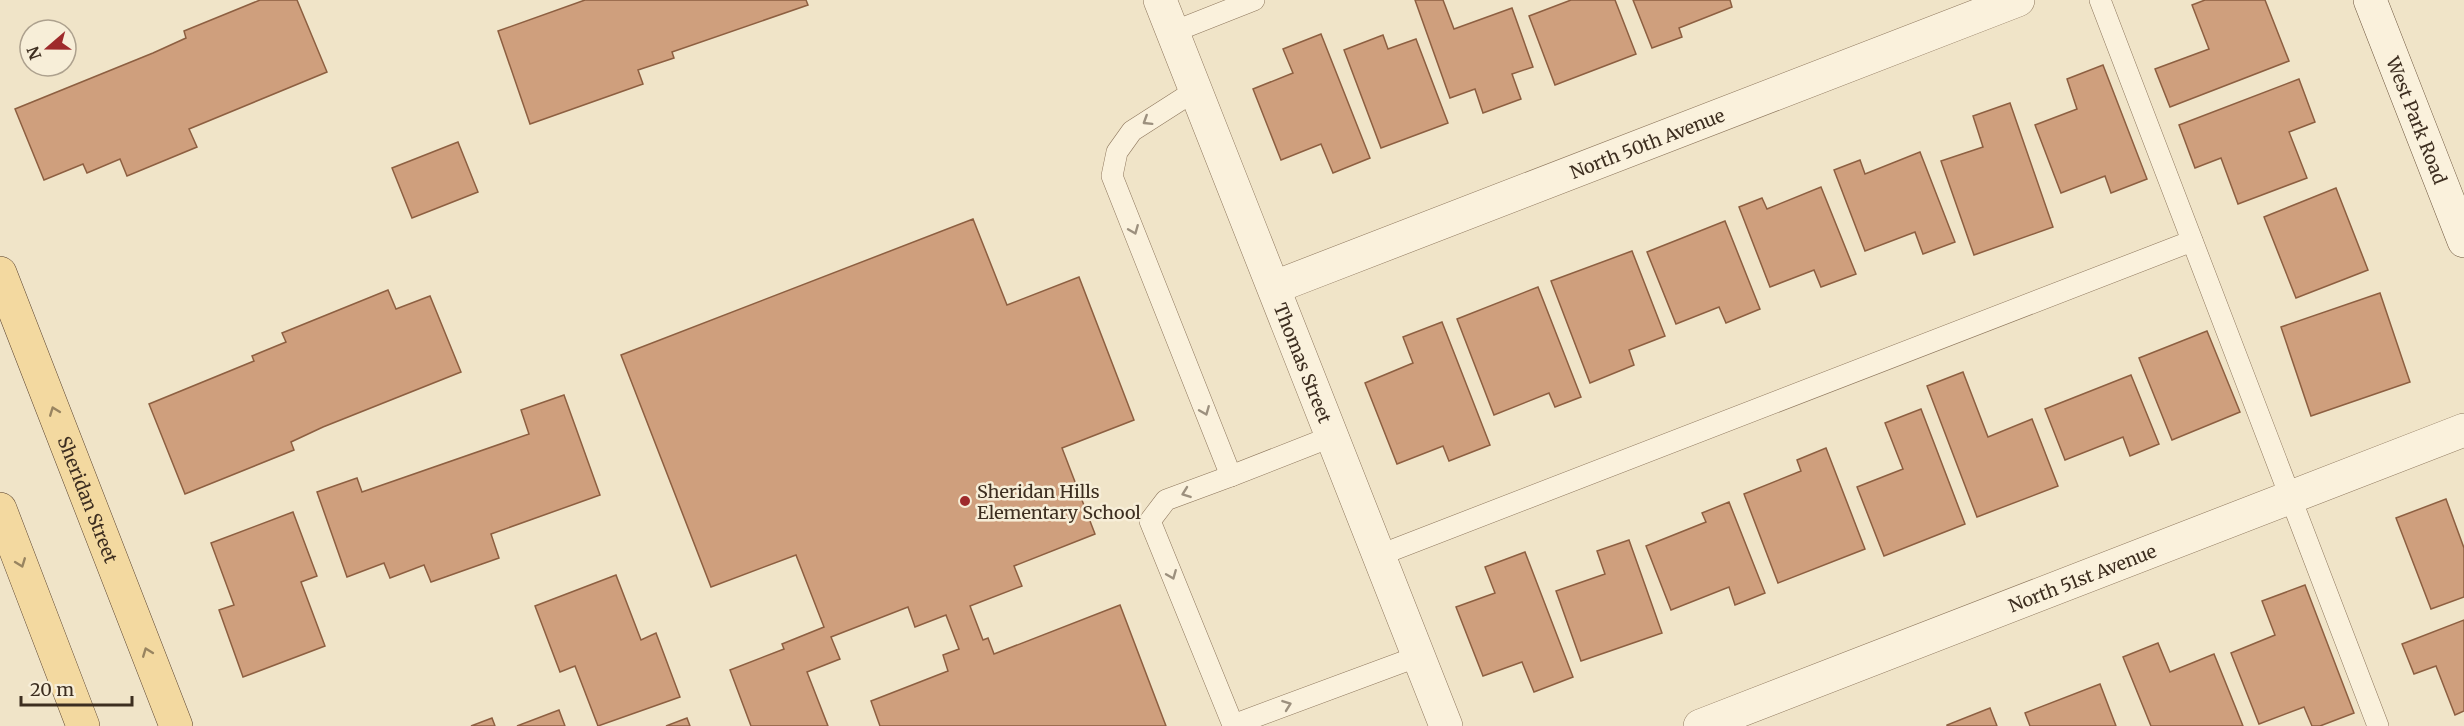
<svg xmlns="http://www.w3.org/2000/svg" width="2464" height="726" font-family="Merriweather,serif">
<style>
.building{fill:#cf9f7d;stroke:#8d5f41;stroke-width:1.5}
.lines{fill:none;stroke-linecap:round;stroke-linejoin:round}
.lane-casing{stroke:#8d765c;stroke-width:22}
.street-casing{stroke:#8d765c;stroke-width:34}
.secondary-casing{stroke:#6f573f;stroke-width:34}
.primary-casing{stroke:#5b4430;stroke-width:34}
.lane{stroke:#faf1dc;stroke-width:21}
.street{stroke:#faf1dc;stroke-width:33}
.secondary{stroke:#faf1dc;stroke-width:33}
.primary{stroke:#f3d9a0;stroke-width:33}
.oneway{stroke:#9c907e}
.oneway2{stroke:#988460}
.poi-dot{fill:#9e2a2b;stroke:#f7eed8;stroke-width:2}
.labels{text-anchor:middle;dominant-baseline:central;stroke-width:5;stroke-linejoin:round;paint-order:stroke}
.street-label{font-size:18px;fill:#3d2e20;stroke:#f7eed8}
.poi-label{font-size:18px;fill:#3d2e20;stroke:#f7eed8;text-anchor:start}
</style>
<rect width="100%" height="100%" fill="#f0e4c8"/>
<g class="building">
<polygon points="260,0 297,0 327,72 189,129 197,147 127,176 120,159 87,173 83,164 44,180 15,109 153,53 186,38 184,31"/>
<polygon points="585,0 806,0 808,5 672,52 674,58 638,70 643,84 530,124 498,31"/>
<polygon points="1415,0 1443,0 1454,29 1512,8 1533,67 1512,74 1521,99 1483,113 1475,89 1450,98"/>
<polygon points="1571,0 1615,0 1636,54 1555,85 1529,16"/>
<polygon points="1633,0 1730,0 1732,7 1679,28 1682,37 1652,48"/>
<polygon points="2205,0 2265,0 2289,61 2170,107 2155,69 2209,49 2192,5"/>
<polygon points="1321,34 1370,158 1333,173 1321,144 1281,160 1253,89 1293,73 1283,49"/>
<polygon points="1383,35 1388,49 1416,39 1448,123 1381,148 1344,50"/>
<polygon points="2103,65 2147,179 2111,193 2105,176 2061,193 2035,125 2077,109 2067,79"/>
<polygon points="2299,79 2315,122 2289,132 2307,178 2238,204 2221,158 2195,168 2179,125"/>
<polygon points="2010,103 2053,227 1974,255 1941,161 1983,147 1973,116"/>
<polygon points="458,142 478,192 412,218 392,168"/>
<polygon points="1920,152 1955,242 1923,254 1915,232 1865,251 1834,170 1860,160 1865,174"/>
<polygon points="1821,187 1856,274 1821,287 1814,270 1770,287 1739,207 1762,198 1767,209"/>
<polygon points="2336,188 2368,270 2296,298 2264,217"/>
<polygon points="973,219 1007,305 1079,277 1134,420 1062,448 1095,534 1014,566 1022,586 970,606 983,640 988,638 994,654 1120,605 1166,726 880,726 871,701 948,671 943,655 959,649 946,615 915,627 908,607 831,637 840,659 807,672 828,726 751,726 730,670 784,649 782,644 824,627 796,555 711,587 621,355"/>
<polygon points="1725,221 1760,309 1726,323 1719,307 1676,324 1647,252"/>
<polygon points="1632,251 1665,336 1629,350 1634,365 1590,383 1551,281"/>
<polygon points="1538,287 1581,397 1555,407 1549,393 1494,415 1457,319"/>
<polygon points="388,290 396,309 430,296 461,372 323,427 291,442 294,450 185,494 149,404 254,361 252,356 286,342 282,333"/>
<polygon points="2380,293 2410,382 2311,416 2281,327"/>
<polygon points="1442,322 1490,445 1449,461 1443,446 1397,464 1365,383 1413,363 1403,337"/>
<polygon points="2207,331 2240,412 2172,440 2139,358"/>
<polygon points="1963,372 1988,437 2032,419 2058,486 1977,517 1927,386"/>
<polygon points="2131,375 2159,444 2130,456 2123,437 2065,460 2045,409"/>
<polygon points="564,395 600,495 491,534 499,558 431,582 424,565 390,578 384,563 347,577 317,492 357,478 362,492 529,434 521,410"/>
<polygon points="1921,409 1965,524 1884,556 1857,487 1903,469 1885,423"/>
<polygon points="1826,448 1865,549 1778,583 1744,494 1801,471 1797,460"/>
<polygon points="2446,499 2464,548 2464,597 2431,609 2396,518"/>
<polygon points="1729,502 1765,593 1735,605 1729,587 1671,610 1646,546 1706,522 1702,513"/>
<polygon points="293,512 317,576 301,582 325,646 243,677 219,610 234,605 211,543"/>
<polygon points="1629,540 1662,633 1581,661 1556,591 1605,574 1597,551"/>
<polygon points="1525,552 1573,677 1534,692 1522,662 1483,676 1456,607 1495,593 1485,567"/>
<polygon points="616,575 641,640 656,633 680,697 598,726 575,666 560,672 535,606"/>
<polygon points="2305,585 2354,713 2320,726 2312,726 2304,707 2259,724 2231,653 2275,635 2262,601"/>
<polygon points="2464,620 2464,711 2455,715 2436,666 2414,674 2402,644"/>
<polygon points="2158,643 2170,672 2214,654 2243,726 2151,726 2123,657"/>
<polygon points="2100,684 2116,726 2030,726 2025,713"/>
<polygon points="1990,708 1997,726 1947,726 1947,725"/>
<polygon points="559,710 565,726 517,726"/>
<polygon points="492,718 495,726 471,726"/>
<polygon points="687,718 690,726 666,726"/>
</g>
<g class="lines">
<defs>
<g id="lane">
<polyline points="2100,0 2378,726"/>
<polyline points="1173,32 1254,0"/>
<polyline points="1196,90 1132,131 1117,152 1112,176 1231,476 1333,436"/>
<polyline points="1231,476 1166,500 1150,521 1233,725 1419,656"/>
<polyline points="1380,555 2192,241"/>
</g>
<g id="street">
<path id="s1" d="M1160,0L1446,726"/>
<path id="s2" d="M1275,287L2018,0"/>
<path id="s3" d="M1700,726L2464,430"/>
</g>
<g id="secondary">
<path id="s4" d="M2370,0L2464,241"/>
</g>
<g id="primary">
<path id="s5" d="M0,273L176,726"/>
<polyline points="0,509 83,726"/>
</g>
</defs>
<use href="#lane" class="lane-casing"/>
<use href="#street" class="street-casing"/>
<use href="#secondary" class="secondary-casing"/>
<use href="#primary" class="primary-casing"/>
<use href="#lane" class="lane"/>
<use href="#street" class="street"/>
<use href="#secondary" class="secondary"/>
<use href="#primary" class="primary"/>
</g>
<defs><path id="oneway-chevron" d="M-2-3.5L2.5 0L-2 3.5" fill="none" stroke-width="1.6" stroke-linecap="round" stroke-linejoin="round" transform="scale(1.5)"/></defs>
<g class="oneway">
<use href="#oneway-chevron" transform="translate(1147 121) rotate(148)"/>
<use href="#oneway-chevron" transform="translate(1134 230) rotate(68)"/>
<use href="#oneway-chevron" transform="translate(1205 411) rotate(68)"/>
<use href="#oneway-chevron" transform="translate(1186 493) rotate(160)"/>
<use href="#oneway-chevron" transform="translate(1172 575) rotate(68)"/>
<use href="#oneway-chevron" transform="translate(1287 705) rotate(-20)"/>
</g>
<g class="oneway2">
<use href="#oneway-chevron" transform="translate(54 411) rotate(-111)"/>
<use href="#oneway-chevron" transform="translate(21 563) rotate(69)"/>
<use href="#oneway-chevron" transform="translate(147 652) rotate(-111)"/>
</g>
<circle class="poi-dot" cx="965" cy="501" r="6"/>
<g class="labels">
<g class="street-label">
<text stroke="none"><textPath href="#s4" startOffset="129">West Park Road</textPath></text>
<text stroke="none"><textPath href="#s2" startOffset="399">North 50th Avenue</textPath></text>
<text stroke="none"><textPath href="#s1" startOffset="390">Thomas Street</textPath></text>
<text stroke="none"><textPath href="#s5" startOffset="243">Sheridan Street</textPath></text>
<text stroke="none"><textPath href="#s3" startOffset="410">North 51st Avenue</textPath></text>
</g>
<g class="poi-label">
<text x="977" y="491">Sheridan Hills<tspan x="977" dy="21">Elementary School</tspan></text>
</g>
</g>
<g transform="translate(48 48) rotate(250)"><circle r="28" fill="#f7eed8" stroke="#ada18e" stroke-width="1.5"/>
<path d="M0-4.5L10 22L0 15L-10 22Z" fill="#9e2a2b"/>
<text y="-9" font-size="16" font-weight="bold" text-anchor="middle" fill="#3d2e20">N</text>
</g>
<path d="M21 696v9h111v-9" fill="none" stroke="#3d2e20" stroke-width="3"/>
<text x="30" y="696" font-size="18" fill="#3d2e20" stroke="#f7eed8" stroke-width="4.5" paint-order="stroke">20 m</text>
</svg>
